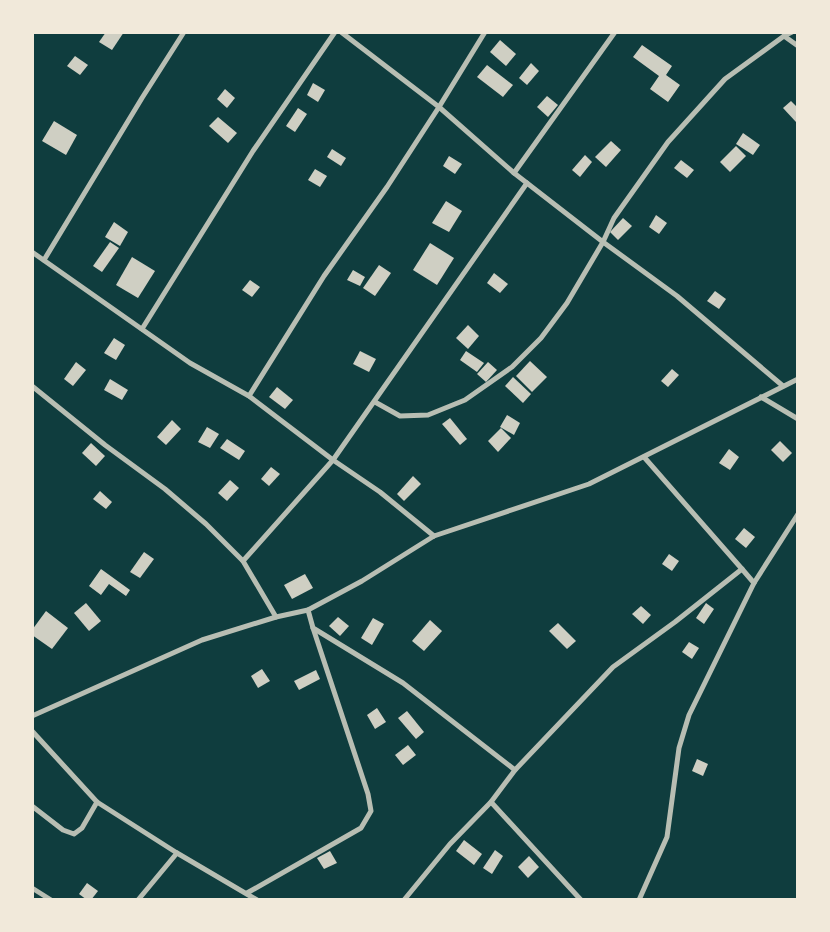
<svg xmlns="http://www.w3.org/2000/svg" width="830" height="932" font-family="Barlow,sans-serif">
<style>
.building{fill:#cfcfc3}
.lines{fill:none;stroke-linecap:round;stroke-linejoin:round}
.minor{stroke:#b8beb3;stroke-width:5}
</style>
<rect width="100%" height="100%" fill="#0f3d3e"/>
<g class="building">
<polygon points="106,32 124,32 112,50 99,42"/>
<polygon points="500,40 516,54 506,66 490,52"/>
<polygon points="642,45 672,66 666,75 680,85 668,102 650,89 659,76 633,57"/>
<polygon points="75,56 88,65 80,75 67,66"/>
<polygon points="531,63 539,71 527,85 519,78"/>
<polygon points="487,65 513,85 503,97 477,77"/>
<polygon points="313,83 325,90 318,102 307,95"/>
<polygon points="225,89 235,98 227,108 217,99"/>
<polygon points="547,96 558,105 548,117 537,107"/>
<polygon points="791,101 798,108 796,122 783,108"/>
<polygon points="298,108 307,114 295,132 286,126"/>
<polygon points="218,117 237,133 228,143 209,126"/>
<polygon points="54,121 77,135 66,155 42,141"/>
<polygon points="743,133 760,145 753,155 736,144"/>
<polygon points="611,141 621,150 606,167 595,157"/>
<polygon points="736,146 746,156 730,172 720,162"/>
<polygon points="332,149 346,158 341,166 327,157"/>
<polygon points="585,155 592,162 580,177 572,170"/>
<polygon points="449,156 462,164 455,174 443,166"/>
<polygon points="681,160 694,170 687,178 674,168"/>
<polygon points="315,169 327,176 320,187 308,180"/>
<polygon points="446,201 462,211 449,232 432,223"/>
<polygon points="656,215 667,223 659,234 649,227"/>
<polygon points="623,218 632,226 618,240 610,232"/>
<polygon points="114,222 128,232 120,246 105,237"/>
<polygon points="110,242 119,248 102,272 93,266"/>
<polygon points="430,243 454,258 437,285 413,270"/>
<polygon points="132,257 155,271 138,298 116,285"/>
<polygon points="379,265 391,273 375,296 363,288"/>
<polygon points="353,270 365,277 360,286 347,280"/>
<polygon points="494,273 508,284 500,293 487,283"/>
<polygon points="250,280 260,287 252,297 242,290"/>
<polygon points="715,291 726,299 719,309 707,301"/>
<polygon points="468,325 479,336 468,349 456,338"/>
<polygon points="114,338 125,345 116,360 104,353"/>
<polygon points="360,351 376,359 369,372 353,364"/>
<polygon points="466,351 484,363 477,372 460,360"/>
<polygon points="530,361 547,377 532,392 516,376"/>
<polygon points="76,362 86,370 73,386 64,379"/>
<polygon points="488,362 497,370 486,382 477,374"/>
<polygon points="672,369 679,375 668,387 661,381"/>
<polygon points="513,377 531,394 523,403 505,386"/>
<polygon points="110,379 128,390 122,400 104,390"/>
<polygon points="277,387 293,400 285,409 269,397"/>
<polygon points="507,415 520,423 514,435 500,427"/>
<polygon points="450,418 467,439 460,445 442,424"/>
<polygon points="172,420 181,429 166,445 157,437"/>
<polygon points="207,427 219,434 210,448 198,442"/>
<polygon points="501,428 511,438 498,452 488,441"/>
<polygon points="227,439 245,451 239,460 220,448"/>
<polygon points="780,441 792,453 783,462 771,450"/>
<polygon points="91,443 105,456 96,466 82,453"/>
<polygon points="729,449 739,457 730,470 719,463"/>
<polygon points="271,467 280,474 269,486 261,479"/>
<polygon points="413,476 421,484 404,501 397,494"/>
<polygon points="230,480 239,488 227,501 218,493"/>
<polygon points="100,491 112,502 106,509 93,499"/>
<polygon points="744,528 755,537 746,548 735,539"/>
<polygon points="144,552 154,559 140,578 130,572"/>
<polygon points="669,554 679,561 672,571 662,564"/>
<polygon points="101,569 130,590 126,596 109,584 101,595 89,586"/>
<polygon points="305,574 313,588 292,599 284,585"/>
<polygon points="86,603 101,621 89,631 74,613"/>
<polygon points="706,603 714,609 704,624 696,618"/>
<polygon points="641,606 651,615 643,624 632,614"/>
<polygon points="46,611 68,628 52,649 32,635 32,630"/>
<polygon points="338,617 349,626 340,636 329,626"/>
<polygon points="373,618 384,624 372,645 361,638"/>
<polygon points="430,620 442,631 424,651 412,641"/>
<polygon points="558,623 576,641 567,649 549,631"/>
<polygon points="689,642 699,648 692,659 682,652"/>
<polygon points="262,669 270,681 258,688 251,676"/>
<polygon points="316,670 320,679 299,690 294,681"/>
<polygon points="377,708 386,722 375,729 367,715"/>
<polygon points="407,711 424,732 416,739 398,718"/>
<polygon points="408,745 416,755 403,765 395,755"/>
<polygon points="697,759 708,764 703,776 692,771"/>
<polygon points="464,840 482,854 474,865 456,851"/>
<polygon points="495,850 503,856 492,874 483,868"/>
<polygon points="330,851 337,863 324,869 317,858"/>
<polygon points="529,856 539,867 528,878 518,867"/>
<polygon points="87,883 98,891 91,900 87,900 79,894"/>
</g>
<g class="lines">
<g class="minor">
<polyline points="341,32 439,107 514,173 603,242 677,296 783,386"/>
<polyline points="784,36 798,46"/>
<polyline points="514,173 615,32"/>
<polyline points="32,252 190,363 249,396 333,460 380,492 434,536"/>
<polyline points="44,260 142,98 184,32"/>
<polyline points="142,329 253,151 335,32"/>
<polyline points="32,386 105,445 165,489 206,524 243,561 276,617"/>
<polyline points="249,396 324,276 387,187 439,107 485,32"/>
<polyline points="761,397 798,419"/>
<polyline points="375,402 400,416 428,415 465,400 512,367 541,338 567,303 603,242 614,218 668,142 725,79 784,36 792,32"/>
<polyline points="644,457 742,569"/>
<polyline points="243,561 333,460 527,183"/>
<polyline points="308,610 313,628 403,683 515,770"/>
<polyline points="32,716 202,640 276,617 308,610 362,581 434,536 589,484 798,379"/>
<polyline points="32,731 97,802 177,853 257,900"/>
<polyline points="491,802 581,900"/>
<polyline points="32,806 63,830 74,834 82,828 97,802"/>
<polyline points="32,888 51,900"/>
<polyline points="247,893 361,828 371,811 368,794 313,628"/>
<polyline points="138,900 177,853"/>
<polyline points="404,900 450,844 491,802 515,770 613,667 675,622 742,569 754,583"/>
<polyline points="639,900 667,837 679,748 689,715 754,583 798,514"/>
</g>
</g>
<rect width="830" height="932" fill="none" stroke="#f1e9da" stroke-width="68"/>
</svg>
